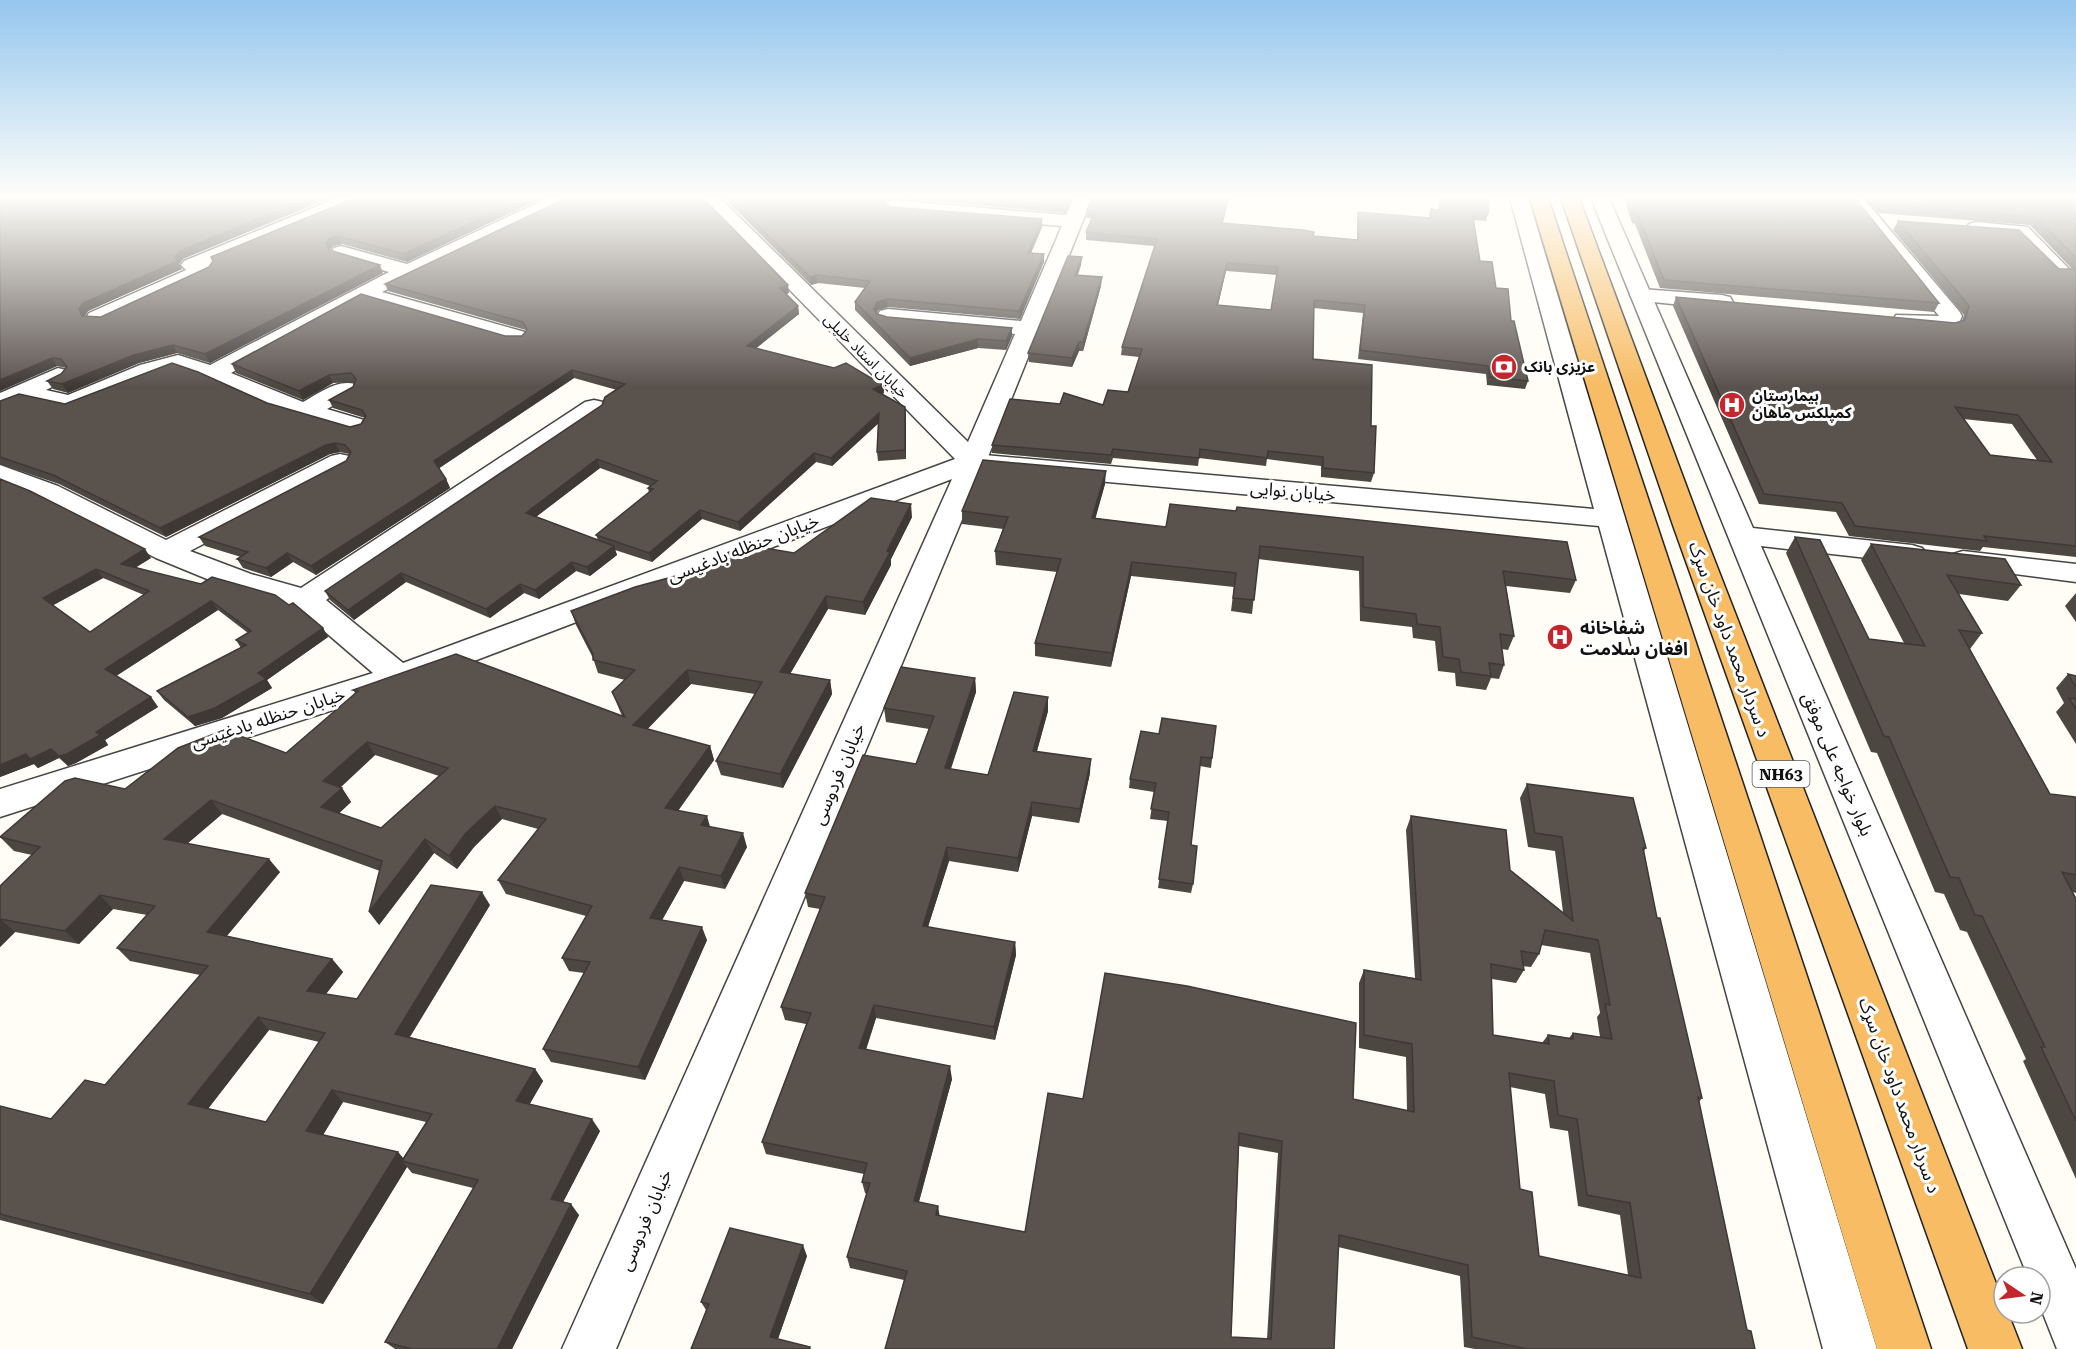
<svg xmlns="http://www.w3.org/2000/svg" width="2076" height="1349" font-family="'Roboto Serif','Noto Sans Arabic',serif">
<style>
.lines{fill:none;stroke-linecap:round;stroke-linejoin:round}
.minor-casing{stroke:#444;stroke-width:3}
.tertiary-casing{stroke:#444;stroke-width:3}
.trunk-casing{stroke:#222;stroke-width:3}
.minor{fill:#fff;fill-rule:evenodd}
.tertiary{fill:#fff;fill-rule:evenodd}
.trunk{fill:#f7bc64;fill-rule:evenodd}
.wall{fill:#4d4742;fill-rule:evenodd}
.shaded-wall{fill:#3f3936}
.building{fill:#5a524d;stroke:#3f3936;stroke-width:1.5;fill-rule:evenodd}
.labels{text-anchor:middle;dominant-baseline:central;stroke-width:6;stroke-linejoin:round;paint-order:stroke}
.far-street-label{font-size:15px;fill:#111;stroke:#fff}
.far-poi-label{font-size:15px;font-weight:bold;fill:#111;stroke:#fff;text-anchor:start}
.shield{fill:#fff;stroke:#585858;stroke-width:1.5}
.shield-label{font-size:16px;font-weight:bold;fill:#111}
.street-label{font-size:18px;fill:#111;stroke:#fff}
.poi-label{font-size:18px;font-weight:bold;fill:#111;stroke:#fff;text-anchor:start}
</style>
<rect width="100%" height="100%" fill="#fffdf5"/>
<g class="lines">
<defs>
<g id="minor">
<polygon points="337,198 363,198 361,202 211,264 215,269 212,273 105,323 89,323 86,318 89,313 186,270 181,265 184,261"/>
<path d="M548,198H573L571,202L382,292L525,332L528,337L525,342H509L364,300L231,373L303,402C318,394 336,379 355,384L358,389L355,394L327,409L364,420L368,425L364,430L355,433L272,409L204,378L177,369L156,375L70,410L25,400L0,409V393L58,368L66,370L70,375L66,380L46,390L68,395L140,365L178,355L210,365L389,272L334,256L331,252L334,248L341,246L407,264Z"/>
<polygon points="700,198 720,198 968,442 1015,334 888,323 880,321 877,316 880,311 888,309 1021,321 1062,226 891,212 882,206 891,200 1066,215 1074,198 1092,198 986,462 616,1349 562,1349 952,479 411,685 0,817 0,789 373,673 295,606 229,588 156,558 38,498 0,483 0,465 58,486 166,540 331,456 340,454 349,456 353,462 349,468 190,551 251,574 301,588 585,402 594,400 603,402 606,407 603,412 326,600 403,663 955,459"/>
<polygon points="1844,198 1863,198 1959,311 1962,316 1957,328 1949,330 1896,325 1893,320 1896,315 1939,316"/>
<polygon points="1976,222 2028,227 2072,272 2069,276 2055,276 2015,237 1969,232 1966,228 1969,224"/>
<polygon points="1641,289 1722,295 1730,297 1733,302 1730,307 1722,309 1633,300 1630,295 1633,290"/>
</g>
<g id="tertiary">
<polygon points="1510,198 1528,198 1877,1349 1823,1349 1599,526 973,470 964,468 960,462 964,456 973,454 1594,509"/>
<polygon points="1591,198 1609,198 1753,528 1912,545 1922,548 1927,554 1922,560 1912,563 1761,546 2076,1269 2076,1349 2057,1349 2040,1306 2040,1277 2028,1277"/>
<polygon points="1963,551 2076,564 2076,582 1953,566 1948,560 1953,554"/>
</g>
<g id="trunk">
<polygon points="1530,198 1548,198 1931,1349 1877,1349"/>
<polygon points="1561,198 1579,198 1702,528 2004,1304 2004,1313 2008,1313 2022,1349 1968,1349 1674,528"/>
</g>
</defs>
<use href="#minor" class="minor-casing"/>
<use href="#tertiary" class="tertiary-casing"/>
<use href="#trunk" class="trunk-casing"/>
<use href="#minor" class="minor"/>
<use href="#tertiary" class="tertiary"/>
<use href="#trunk" class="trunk"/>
</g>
<g class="wall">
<polygon points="0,198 183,259 179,264 182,269 88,311 85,316 101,317 209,267 213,262 211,257 542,198 407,262 342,244 333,246 330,250 383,273 210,363 177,353 139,363 68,393 53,389 47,381 61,374 66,368 57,366 0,391"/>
<polygon points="724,198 890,198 883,203 890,207 1042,219 1042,227 1031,253 1044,254 1044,262 1020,319 888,307 878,310 877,314 887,317 1012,328 1012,336 1006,350 978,348 910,366 855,310 855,302 865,288 818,283 811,285"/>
<polygon points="898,198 1073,198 1065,213"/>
<path d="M1440,198H1489L1488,214L1486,221L1474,220L1480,261L1496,288L1511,321L1528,381L1525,389L1487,385L1486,374L1358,359L1363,313L1314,308L1313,359L1371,426L1374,473L1371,482L1321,477V466L1267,459L1266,466L1199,458L1198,466L1113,458L1111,464L992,453V445L1060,404L1103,405L1128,392L1139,357L1121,355L1122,347L1155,246L1086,240V232L1092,218H1086L1087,210L1223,223L1313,236L1357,240V220L1358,212L1429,218L1431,209H1439ZM1226,271L1277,275L1271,310L1218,305Z"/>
<polygon points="1624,198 1855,198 1939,303 1934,312 1660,288 1635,224 1632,223"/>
<path d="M1865,198H2076V557L1983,547L1980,551L1849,536L1836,512L1759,504L1673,306L1676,297L1955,323L1962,321L1964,315L1893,230L1898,221L2059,269H2072L2030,225L1878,213ZM1963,419L2012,424L2037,460L1990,455Z"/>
<polygon points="1081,265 1078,275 1101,286 1083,351 1079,351 1072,367 1029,362 1028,353"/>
<path d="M385,284L789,293L786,294L798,306L799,314L756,348L883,385L884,393L882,394L906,416V459L878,461L877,452L878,423L832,466L816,462L740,531L702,519L652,562L615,550L617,555L590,576L576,571L539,599L524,593L490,618L406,582L354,620L330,600L325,591L602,405L617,390L574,378L439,468L446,479L450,488L316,575L293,562L271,577L243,568L237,559L241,557L205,546L199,537L346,461L349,454L340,452L330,454L166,537L59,484L0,464V401L65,404L267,403L350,427L361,424L365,418L333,408L329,400L353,387L355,382L333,383L303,400L236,373L232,364L505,336H522L526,331V330L388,291ZM600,468L650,486L648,488L649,493L596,535L598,540L536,517Z"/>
<path d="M0,479L151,558L136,567L323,628L328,637L267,680L272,688L222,718L195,726L164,700L157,691L241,648L236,640L248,633L218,610L116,676L151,697L158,707L105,740L108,745L76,763L68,766L59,758L38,768L34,764L0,777ZM103,578L144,595L90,632L53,605Z"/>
<polygon points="1105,484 1095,518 1576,580 1570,593 1506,586 1514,636 1508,650 1502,649 1504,665 1499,679 1491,678 1486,690 1456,686 1455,673 1438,671 1435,641 1413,638 1412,627 1360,621 1359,571 1258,559 1252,614 1231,611 1234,587 1131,576 1111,667 1035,656 1035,643 1057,572 996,565 995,551 1003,529 962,524 962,511"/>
<path d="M912,517L891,559V565L865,615L828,609L790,674L830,680L832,694L783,788L721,775L716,761L755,694L691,684L647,729L710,746L714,760L678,811L747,847L725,889L684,881L662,920L707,940L645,1080L551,1062L543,1049L584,973L569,971L562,958L586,916L506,894L498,880L538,829L502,819L474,847L457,869L434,853L379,925L380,871L222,814L187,844L280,872L227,936L332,959L343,972L326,994L357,999L490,905L410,1037L535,1069L543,1081L529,1105L600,1131L563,1202L579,1215L512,1349H395L385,1342L473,1188L412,1173L407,1167L323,1304L0,1220V1106L51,1119L105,1085L200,975L130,961L117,948L147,915L113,909L79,944L15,932L0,947V886L32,855L14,851L0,837L125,789L286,753L356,694L353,690L622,716L612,692L625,680L598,673L593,658L576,625L571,611L794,553ZM375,755L439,776L381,828L339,813L351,802L342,788L341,787ZM269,1030L319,1042L266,1122L208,1109ZM343,1102L426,1122L403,1158L398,1152L323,1135Z"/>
<polygon points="1795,537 1869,639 1904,643 1861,560 1871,544 2021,585 2008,601 1959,594 1982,633 1970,649 2050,794 2076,799 2076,893 2073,892 2076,899 2076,1179 2023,1061 2026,1059 1967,932 1960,930 1944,894 1935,892 1877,753 1871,752 1786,553"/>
<polygon points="2076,593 2076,622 2065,606"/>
<polygon points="2068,674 2076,676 2076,744 2056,712 2064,703 2056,688"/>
<path d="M975,678L976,692L951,769L988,775L1048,697V711L1037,751L1090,773L1079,823L1032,816L1018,872L949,861L928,927L1015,942L1016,955L995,1040L876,1018L866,1050L952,1079L919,1202L939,1216L1025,1232L1083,1099H1353L1407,1111L1406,1057L1359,1048V983L1364,970L1415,978L1406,830L1411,816L1510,870L1563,912L1555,851L1528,847L1520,798L1527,784L1646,848L1644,851L1657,918L1702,1098L1699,1102L1747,1330L1755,1349H1475L1464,1347L1460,1276L1338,1247L1334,1349H885L904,1280L850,1268L847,1257L867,1194L865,1193L862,1182L864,1174L766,1154L762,1142L806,1024L785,1020L781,1007L820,909L808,907L805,893L916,764L929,729L886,722L884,708ZM1541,945L1590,953L1600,1013L1597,1017L1600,1037L1573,1033L1569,1038L1548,1035L1542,1043L1493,1035L1492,979L1516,983L1524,970L1523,966L1531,967L1539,954ZM1510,1087L1545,1094L1550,1128L1568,1131L1578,1206L1620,1215L1628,1275L1539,1256L1520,1189ZM1239,1146L1278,1153L1267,1339L1231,1337Z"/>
<polygon points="1216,726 1211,768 1200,766 1191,845 1193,884 1191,893 1158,888 1168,821 1150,819 1154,792 1129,788 1130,779 1159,734"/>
<polygon points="807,1256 778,1339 810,1347 811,1349 691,1349 706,1310 701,1302"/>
</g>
<g class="shaded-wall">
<polygon points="309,198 330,198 183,259 179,264 182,269 88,311 84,317 82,316 79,309 83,303 175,257 179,251"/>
<polygon points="524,198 542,198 407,262 404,254"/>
<polygon points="880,198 890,198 881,204"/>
<polygon points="1069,198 1073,198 1065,213 1065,205"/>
<polygon points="1228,198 1229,198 1221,230 1222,223"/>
<polygon points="1042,219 1042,227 1028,260 1028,253"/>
<polygon points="338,236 342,244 333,246 329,251 326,243 330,238"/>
<polygon points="1044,254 1044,262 1020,319 1019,311"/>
<polygon points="1082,257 1081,265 1074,283 1075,275"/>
<polygon points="1227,263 1226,271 1216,313 1217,305"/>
<polygon points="380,265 383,273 210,363 205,354"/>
<polygon points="816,275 818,283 811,285 810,277"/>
<polygon points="1102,277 1101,286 1083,351 1083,342"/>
<polygon points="788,285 789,293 782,295 780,288"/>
<polygon points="887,299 888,307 878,310 875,317 874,309 877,302"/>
<polygon points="798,306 799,314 749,354 747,346"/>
<polygon points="1012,328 1012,336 1006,350 1006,341"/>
<polygon points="978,339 978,348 910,366 910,358"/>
<polygon points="1079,342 1079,351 1072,367 1072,358"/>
<polygon points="173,345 177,353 139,363 68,393 62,384 134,355"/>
<polygon points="52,358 57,366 0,391 0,380"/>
<polygon points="572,370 574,378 438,469 434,461"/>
<polygon points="329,375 333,383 303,400 299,391"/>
<polygon points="883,385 884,393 874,397 873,389"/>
<polygon points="905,407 906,416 906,459 905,450"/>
<polygon points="879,413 880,422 832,466 831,458"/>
<polygon points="335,443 340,452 330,454 166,537 160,528 326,445"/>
<polygon points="814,453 816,462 740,531 738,522"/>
<polygon points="597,459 600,468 529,522 526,513"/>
<polygon points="1106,471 1105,484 1092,531 1092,518"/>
<polygon points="446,479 450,488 316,575 311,566"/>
<polygon points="911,504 912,517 891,559 891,565 865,615 863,602 887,551"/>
<polygon points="700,510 702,519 652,562 649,553"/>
<polygon points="614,546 617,555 590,576 587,567"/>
<polygon points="145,549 151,558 127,573 121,564"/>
<polygon points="287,553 293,562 271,577 266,568"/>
<polygon points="572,562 576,571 539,599 535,590"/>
<polygon points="1132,562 1131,576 1111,667 1112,653"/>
<polygon points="96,569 103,578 50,607 43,598"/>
<polygon points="401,573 406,582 354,620 348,610"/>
<polygon points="520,584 524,593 490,618 486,609"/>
<polygon points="826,596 828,609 783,686 780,672"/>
<polygon points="211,601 218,610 113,678 105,669"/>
<polygon points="323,628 328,637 267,680 272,688 222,718 195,726 188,717 258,673"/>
<polygon points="687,670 691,684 638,739 633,725"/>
<polygon points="975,678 976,692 946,782 945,768"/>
<polygon points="830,680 832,694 783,788 780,774"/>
<polygon points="151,697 158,707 105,740 108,745 76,763 68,766 59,756 96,732"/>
<polygon points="1048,697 1048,711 1033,765 1033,751"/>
<polygon points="367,742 375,755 332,795 323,781"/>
<polygon points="710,746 714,760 670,822 665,808"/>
<polygon points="51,749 59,758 38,768 34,764 0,777 0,765 26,754"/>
<polygon points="1091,759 1090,773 1079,823 1080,809"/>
<polygon points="342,788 351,802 331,821 321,807"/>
<polygon points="211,800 222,814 176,853 164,839"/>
<polygon points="1032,802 1032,816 1018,872 1018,858"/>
<polygon points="495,806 502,819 474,847 457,869 449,856 466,833"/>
<polygon points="707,816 711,830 701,825"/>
<polygon points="743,833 747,847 725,889 721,876"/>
<polygon points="425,839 434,853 379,925 369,912"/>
<polygon points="947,847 949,861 924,939 923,926"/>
<polygon points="269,859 280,872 219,945 207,932"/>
<polygon points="679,867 684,881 656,931 650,918"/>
<polygon points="482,892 490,905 404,1046 395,1034"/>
<polygon points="100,895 113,909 79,944 65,931"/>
<polygon points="0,919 15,932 0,947"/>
<polygon points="702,927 707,940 645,1080 638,1067"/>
<polygon points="1015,942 1016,955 995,1040 994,1027"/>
<polygon points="332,959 343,972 318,1004 307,991"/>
<polygon points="874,1005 876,1018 862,1061 859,1048"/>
<polygon points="258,1017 269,1030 202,1116 188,1104"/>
<polygon points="950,1066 952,1079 916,1212 914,1201"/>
<polygon points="535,1069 543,1081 524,1114 516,1101"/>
<polygon points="332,1090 343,1102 318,1143 306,1131"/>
<polygon points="592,1119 600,1131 559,1210 551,1199"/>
<polygon points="398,1152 407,1163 402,1161 407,1167 323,1304 310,1294"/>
<polygon points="571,1204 579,1215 512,1349 497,1349"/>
<polygon points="938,1206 940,1218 936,1215"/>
<polygon points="803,1245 807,1256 775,1347 770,1337"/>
</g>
<g class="building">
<polygon points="0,198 309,198 179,251 175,257 178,261 83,303 79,309 82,316 101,317 209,267 213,261 211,257 355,198 524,198 404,254 338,236 330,238 326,243 329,250 380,265 205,354 173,345 134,355 62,384 47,381 61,374 67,367 61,359 52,358 0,380"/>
<polygon points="567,198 703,198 788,285 780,288 798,306 747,346 834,368 846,363 883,385 873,389 905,407 905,450 877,452 879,413 831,458 814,453 738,522 700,510 649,553 596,535 653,489 648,488 657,481 597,459 526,513 614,546 587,567 572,562 535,590 520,584 486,609 401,573 348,610 325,591 602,405 605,397 625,384 572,370 434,461 446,479 311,566 287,553 266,568 237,559 248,552 199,537 346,461 351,452 345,445 335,443 326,445 160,528 53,475 0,457 0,401 19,394 65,404 172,363 198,372 267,403 350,427 361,424 366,416 362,410 329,400 353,387 356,379 351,373 329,375 299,391 232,364 361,294 505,336 522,336 527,330 523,322 385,284"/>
<polygon points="730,198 880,198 880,201 890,207 1042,219 1028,253 1044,254 1019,311 887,299 877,302 874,309 877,314 887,317 1012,328 1006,341 978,339 910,358 855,302 870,281 816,275 810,277"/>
<polygon points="983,198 1069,198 1065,205"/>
<path d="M1092,198H1228L1222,223L1303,230L1314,232L1313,236L1358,240V212L1430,218L1431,209L1439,210L1441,198H1489L1488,214L1472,212L1480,261L1492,262L1496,288L1508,289L1511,321H1514L1528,381L1490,377L1488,366L1360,350L1365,305L1314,300L1313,359L1372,365L1371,426H1376L1374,473L1323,468V457L1268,451L1267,458L1200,449L1199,458L1113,449L1111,455L992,445L1010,399L1060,404L1064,393L1103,405L1108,390L1128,392L1142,349L1122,347L1157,239L1086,232L1095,211L1087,210ZM1227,263L1278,267L1271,310L1217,305Z"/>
<polygon points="1630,198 1855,198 1939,303 1664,280 1638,215 1635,215"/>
<polygon points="1877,198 2076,198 2076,258 2035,217 1882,205"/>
<path d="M1898,221L2019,230L2059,269H2076V546L1984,536L1987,541L1855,526L1842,503L1764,494L1676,297L1955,323L1965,320L1969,306ZM1955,407L2018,415L2052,462L1990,455Z"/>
<polygon points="1068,256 1082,257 1075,275 1102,277 1083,342 1079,342 1072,358 1028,353"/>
<polygon points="983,460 1106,471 1092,518 1166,527 1170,504 1236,511 1237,507 1567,542 1576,580 1503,571 1514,636 1500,634 1504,665 1489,663 1491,676 1461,672 1459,659 1443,657 1440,627 1417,624 1416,614 1363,607 1363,557 1260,546 1254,600 1233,598 1236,573 1132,562 1112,653 1035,643 1061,559 995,551 1008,517 962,511"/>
<path d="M0,479L30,491L145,549L121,564L201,584L212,577L275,595L289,605L293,603L323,628L258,673L266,679L215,708L188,717L157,691L246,645L236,640L251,631L211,601L105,669L151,697L96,732L100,735L67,754L59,756L51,749L30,759L26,754L0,765ZM96,569L149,591L90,632L43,598Z"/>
<path d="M871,498L911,504L887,551L890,552L863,602L826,596L780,672L830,680L780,774L716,761L762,682L687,670L633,725L710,746L665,808L707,816L701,825L743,833L721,876L679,867L650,918L702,927L638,1067L543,1049L590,962L562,958L592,906L498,880L546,819L495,806L466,833L449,856L425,839L369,912L382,861L211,800L164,839L269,859L207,932L332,959L307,991L357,999L431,885L482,892L395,1034L535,1069L516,1101L592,1119L551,1199L571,1204L497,1349H412L385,1342L478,1180L402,1161L432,1114L332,1090L306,1131L398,1152L310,1294L0,1214V1106L51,1119L85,1080L105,1085L208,966L117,948L155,906L100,895L65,931L0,919V886L40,847L0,837L65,781L75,778L125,789L178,748L224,730L286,753L358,691L353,690L456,654L625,717L612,692L635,670L593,660V654L571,611L635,587L716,565L724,554L747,545L794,553ZM367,742L448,768L381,828L321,807L342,788L323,781ZM258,1017L325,1033L266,1122L188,1104Z"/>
<polygon points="1795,537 1820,540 1869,639 1925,646 1871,544 2005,559 2021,585 1947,575 1982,633 1959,630 2050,794 2075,797 2076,799 2076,875 2062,872 2076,899 2076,1121 2041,1047 2045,1047 1982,916 1975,915 1959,878 1950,877 1889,737 1884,736"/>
<path d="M901,667L975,678L945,768L988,775L1014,692L1048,697L1033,751L1091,759L1080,809L1032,802L1018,858L947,847L923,926L1015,942L994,1027L874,1005L859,1048L950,1066L914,1201L938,1206L936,1215L1025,1232L1048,1093L1083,1099L1105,973L1187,986L1356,1023L1353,1099L1414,1112L1412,1044L1364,1035V970L1421,980L1411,816L1506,830L1510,870L1573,921L1562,837L1535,833L1527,784L1633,798L1646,848H1643L1657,918H1660L1702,1098L1698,1097L1747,1330L1751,1331L1755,1349H1527L1472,1337L1468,1265L1339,1235L1334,1349H885L907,1271L847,1257L870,1183L862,1182L867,1163L762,1142L811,1013L781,1007L825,897L805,893L863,755L916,764L934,716L884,708ZM1545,930L1598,940L1610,1005L1605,1004L1612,1039L1573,1033V1039L1548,1035L1549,1044L1493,1035L1491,964L1524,970L1521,951L1539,954ZM1509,1073L1554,1081L1558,1115L1577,1119L1587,1195L1630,1203L1641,1278L1539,1256L1532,1192L1520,1189ZM1239,1133L1282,1141L1271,1339L1231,1337Z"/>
<polygon points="2068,674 2076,676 2076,688"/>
<polygon points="2069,698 2076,699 2076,710"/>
<polygon points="1162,718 1216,726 1212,758 1201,757 1191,845 1197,846 1193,884 1159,879 1169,812 1151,809 1156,783 1130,779 1141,731 1159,734"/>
<polygon points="730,1228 803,1245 770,1337 810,1347 809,1349 691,1349 709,1304 701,1302"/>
</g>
<linearGradient id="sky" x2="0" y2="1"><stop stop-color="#95c6ee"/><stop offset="0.51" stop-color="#fffefa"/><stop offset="1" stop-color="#fffefa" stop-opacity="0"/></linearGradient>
<rect width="2076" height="387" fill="url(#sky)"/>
<defs>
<symbol id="bank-disc" viewBox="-11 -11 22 22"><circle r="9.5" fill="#c4262e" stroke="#fff"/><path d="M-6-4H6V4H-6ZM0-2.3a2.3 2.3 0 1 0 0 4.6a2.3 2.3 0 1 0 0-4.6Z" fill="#fff"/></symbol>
<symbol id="hospital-disc" viewBox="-11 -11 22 22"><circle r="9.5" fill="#c4262e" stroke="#fff"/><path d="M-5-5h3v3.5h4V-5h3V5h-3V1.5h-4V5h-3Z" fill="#fff"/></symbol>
</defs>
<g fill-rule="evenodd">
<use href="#bank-disc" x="1489" y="352" width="30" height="30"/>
<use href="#hospital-disc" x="1717" y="390" width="30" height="30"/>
<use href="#hospital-disc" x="1545" y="622" width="30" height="30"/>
</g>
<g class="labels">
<g class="far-street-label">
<text transform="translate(866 356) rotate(45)">خیابان استاد خلیلی</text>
</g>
<g class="far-poi-label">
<text x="1524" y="367">عزیزی بانک</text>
<text x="1752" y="396">بیمارستان<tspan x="1752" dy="17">کمپلکس ماهان</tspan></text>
</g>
<rect class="shield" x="1752.5" y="761" width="57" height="26" rx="4.5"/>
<g class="shield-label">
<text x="1781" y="774">NH63</text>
</g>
<g class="street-label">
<text transform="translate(1293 491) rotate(5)">خیابان نوایی</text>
<text transform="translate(743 548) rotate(-21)">خیابان حنظله بادغیسی</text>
<text transform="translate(1730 639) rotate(70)">د سردار محمد داود خان سړک</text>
<text transform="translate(268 718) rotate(-18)">خیابان حنظله بادغیسی</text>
<text transform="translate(1838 764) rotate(67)">بلوار خواجه علی موفق</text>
<text transform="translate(838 774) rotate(-67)">خیابان فردوسی</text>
<text transform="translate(1900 1095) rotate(70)">د سردار محمد داود خان سړک</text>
<text transform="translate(645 1220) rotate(-67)">خیابان فردوسی</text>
</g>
<g class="poi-label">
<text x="1580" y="627">شفاخانه<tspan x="1580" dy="21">افغان سلامت</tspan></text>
</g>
</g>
<g transform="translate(2022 1295) rotate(103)"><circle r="28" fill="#ffffff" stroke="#a0a0a0" stroke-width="1.5"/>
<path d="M0-4.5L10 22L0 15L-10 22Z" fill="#c4262e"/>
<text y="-9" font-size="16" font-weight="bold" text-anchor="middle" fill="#111111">N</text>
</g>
</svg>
